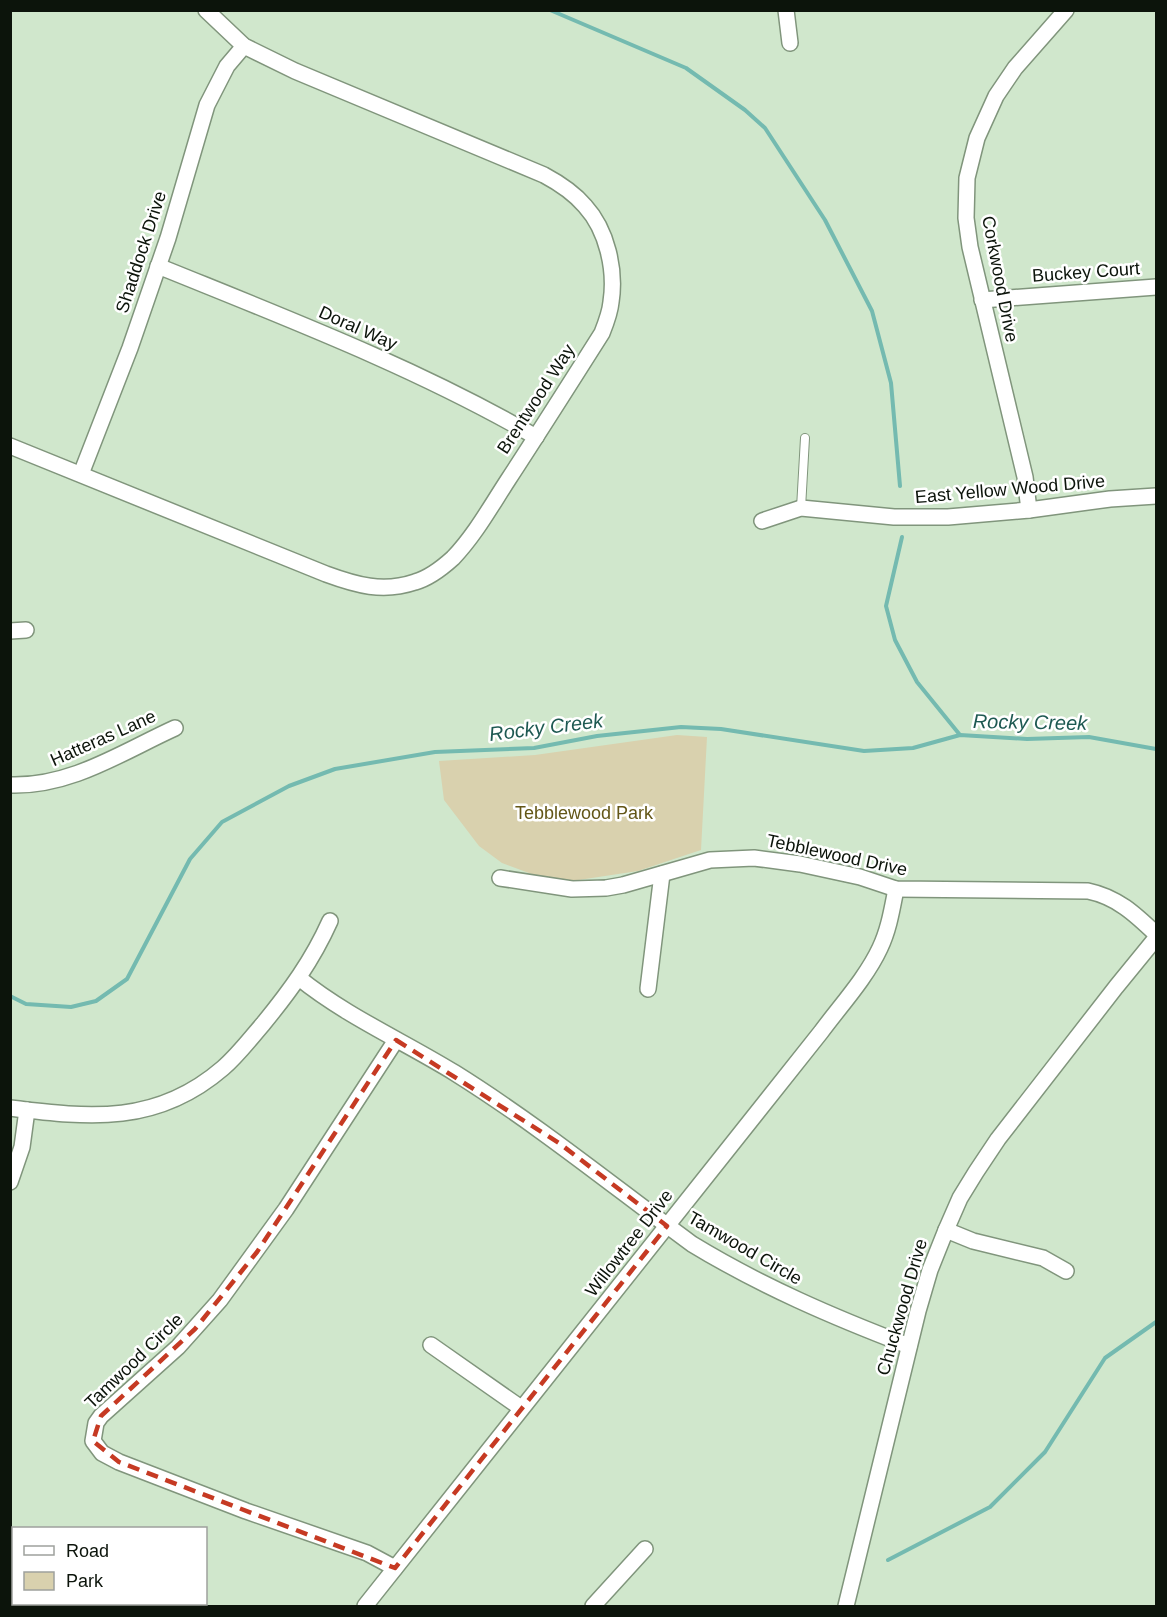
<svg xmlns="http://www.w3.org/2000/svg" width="1167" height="1617" font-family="Helvetica,sans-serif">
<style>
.green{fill:#d9d1ae}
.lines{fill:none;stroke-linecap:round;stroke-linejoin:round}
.stream{stroke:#74bab0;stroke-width:4}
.service-casing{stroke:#80957c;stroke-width:10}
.minor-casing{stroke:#80957c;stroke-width:18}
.service{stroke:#fff;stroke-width:8}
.minor{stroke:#fff;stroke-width:15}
.marked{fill:none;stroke:#c63a23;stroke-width:4.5;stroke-dasharray:12 8;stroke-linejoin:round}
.labels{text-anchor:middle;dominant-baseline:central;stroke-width:5;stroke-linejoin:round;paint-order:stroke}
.street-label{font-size:18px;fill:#0c140b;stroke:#fff}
.park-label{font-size:18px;fill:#635617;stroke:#fff}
.water-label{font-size:20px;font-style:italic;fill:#1e5952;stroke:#fff}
</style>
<rect width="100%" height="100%" fill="#d0e7cc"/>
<polygon class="green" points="677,735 707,737 701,850 638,871 572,881 537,876 502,863 479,846 444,800 439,761 535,755"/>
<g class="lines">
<g class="stream">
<polyline points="550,10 686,68 745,110 765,128 825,220 872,311 891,383 900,486"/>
<polyline points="902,537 886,606 895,640 917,682 960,735"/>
<polyline points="10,996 26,1004 71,1007 96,1001 127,979 190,859 222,822 289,786 335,769 435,752 534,748 597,736 681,727 721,729 864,751 913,748 960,735 1027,739 1089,737 1156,749"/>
<polyline points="888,1560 990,1507 1045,1452 1105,1358 1156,1322"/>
</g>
<defs>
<polyline id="service" points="801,508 805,438"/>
<g id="minor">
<polyline points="786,10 790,43"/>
<path d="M158,266C286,318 417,368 536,437"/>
<polyline points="982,300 1156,287"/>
<path d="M10,446L326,574C356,585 383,593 415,582C429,578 442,568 453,558C475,535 491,506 508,480C540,431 571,382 602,333C606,323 610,313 611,302C616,270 607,230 585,206C574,193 559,183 544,175L295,71L244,46L206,10"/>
<polyline points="81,474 130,348 168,238 207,105 227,66 244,46"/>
<polyline points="1029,510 1025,477 970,247 966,218 967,178 977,138 996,96 1015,68 1066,10"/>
<polyline points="762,521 801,508 894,517 948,517 1029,510 1110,499 1156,496"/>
<polyline points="10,631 26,630"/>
<path d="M10,785C71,787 122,752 175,728"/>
<path d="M500,878L572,889L606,888L623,885L710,860L754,858L800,864L860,877L896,889L1088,891C1117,897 1135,914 1156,934"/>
<path d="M299,978C346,1016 403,1041 455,1073C538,1125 613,1186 692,1244C761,1286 833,1317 909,1346"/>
<polyline points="648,989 662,874"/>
<path d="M10,1108C91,1118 157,1125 223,1068C238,1055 250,1039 263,1024C290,991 312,961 330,921"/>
<polyline points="10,1182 22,1147 27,1110"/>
<polyline points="946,1230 973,1241 1043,1258 1066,1271"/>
<polyline points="431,1345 521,1408"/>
<polyline points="395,1568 367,1553 246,1511 119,1462 102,1453 93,1441 96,1423 101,1416 178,1347 220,1300 286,1209 396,1040"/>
<path d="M365,1606L821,1032C841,1005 866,978 880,948C889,929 892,909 896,889"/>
<polyline points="593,1606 645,1549"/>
<polyline points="846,1606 918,1311 930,1270 946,1230 960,1198 976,1172 998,1139 1116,987 1156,938"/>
</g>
</defs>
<use href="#service" class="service-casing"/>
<use href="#minor" class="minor-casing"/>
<use href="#service" class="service"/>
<use href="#minor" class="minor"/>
</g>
<path class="marked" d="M396,1040L559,1143L667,1226L395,1568L119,1462L93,1441L101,1416L195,1329L257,1252Z"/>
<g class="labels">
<g class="street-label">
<text transform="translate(141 252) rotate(-72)">Shaddock Drive</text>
<text transform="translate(1086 272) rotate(-4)">Buckey Court</text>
<text transform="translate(1000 279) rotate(79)">Corkwood Drive</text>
<text transform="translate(358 328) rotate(24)">Doral Way</text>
<text transform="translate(536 399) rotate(-57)">Brentwood Way</text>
<text transform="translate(1010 489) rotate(-5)">East Yellow Wood Drive</text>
<text transform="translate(103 738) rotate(-24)">Hatteras Lane</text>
<text transform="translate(837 855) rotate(12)">Tebblewood Drive</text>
<text transform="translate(629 1243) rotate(-52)">Willowtree Drive</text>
<text transform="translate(745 1248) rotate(30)">Tamwood Circle</text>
<text transform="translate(902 1307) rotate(-74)">Chuckwood Drive</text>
<text transform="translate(134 1361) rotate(-44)">Tamwood Circle</text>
</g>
<g class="park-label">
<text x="584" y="813">Tebblewood Park</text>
</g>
<g class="water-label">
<text transform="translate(1030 722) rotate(1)">Rocky Creek</text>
<text transform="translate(546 727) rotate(-7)">Rocky Creek</text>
</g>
</g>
<rect width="1167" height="1617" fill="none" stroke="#0c140b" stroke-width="24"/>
<rect x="12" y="1527" width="195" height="78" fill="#ffffff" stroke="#9ea19d" stroke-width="1.5"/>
<rect x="24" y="1546" width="30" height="9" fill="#ffffff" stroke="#9ea19d" stroke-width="1.5"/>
<text x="66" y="1557" font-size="18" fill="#0c140b">Road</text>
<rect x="24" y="1572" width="30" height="18" fill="#d9d1ae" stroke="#9ea19d" stroke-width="1.5"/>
<text x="66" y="1587" font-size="18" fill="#0c140b">Park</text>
</svg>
